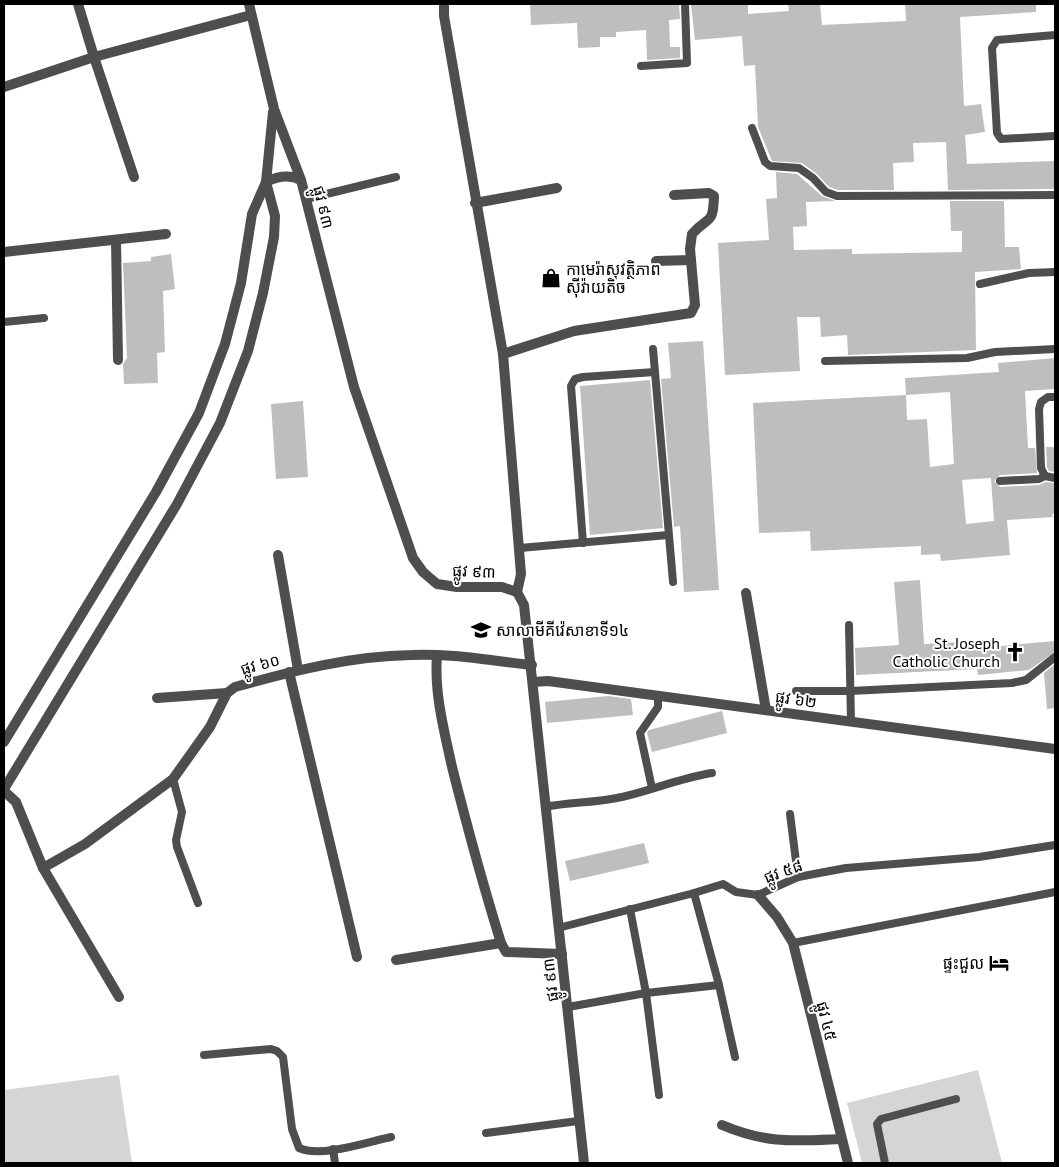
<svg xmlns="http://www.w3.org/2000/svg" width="1059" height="1167" font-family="'PT Sans','Noto Sans Khmer',sans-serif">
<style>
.green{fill:#d5d5d5}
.building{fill:#bebebe;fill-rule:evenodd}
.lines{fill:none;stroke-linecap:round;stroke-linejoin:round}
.service{stroke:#4e4e4e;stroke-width:8}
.minor{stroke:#4e4e4e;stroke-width:10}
.tertiary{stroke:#4e4e4e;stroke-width:10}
.labels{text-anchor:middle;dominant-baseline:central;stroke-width:4;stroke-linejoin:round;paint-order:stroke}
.street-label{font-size:16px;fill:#000;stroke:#fff}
.poi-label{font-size:16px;fill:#000;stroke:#fff;text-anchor:start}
</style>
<rect width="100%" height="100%" fill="#fff"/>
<g class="green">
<polygon points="978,1070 1002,1163 862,1163 847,1103"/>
<polygon points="119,1075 132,1163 4,1163 4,1090"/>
</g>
<g class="building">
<polygon points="530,4 679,4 680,19 669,20 670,47 680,47 680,58 647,60 646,30 616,32 616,37 600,37 600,47 578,48 577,23 531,25"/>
<polygon points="691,4 748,4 748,14 789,11 788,4 820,4 822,25 906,21 905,4 1036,4 1036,12 960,17 964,106 981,104 985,132 965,135 967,164 1055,161 1055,189 948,190 946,142 913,143 914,162 893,163 894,190 838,190 829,187 817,174 802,163 772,161 758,127 755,65 744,66 742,36 695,40"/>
<polygon points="776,172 797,174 822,196 835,201 806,202 807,226 793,227 794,250 852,249 852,254 962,252 962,231 951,231 950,201 1004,201 1005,247 1019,247 1021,269 975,272 976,350 848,355 847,335 821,337 820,317 797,317 800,371 725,375 718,243 769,240 766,199 777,198"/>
<polygon points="171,254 175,289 163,291 165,352 157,353 158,383 124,384 123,364 127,358 123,263 151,261 151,257"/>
<polygon points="703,341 719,590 684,592 680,526 674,527 661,379 671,378 668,343"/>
<path d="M1055,358V389L1025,391L1028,448H1035L1037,473L1000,475L994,481L1000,487L1039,485L1046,482L1055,483V514H1052L1053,517L1007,520L1010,555L941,561L940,554L921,555V546L811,551L810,531L759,533L753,403L906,395L905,378L999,372L998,363ZM950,392L954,464L930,467L927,419L907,420L906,395ZM991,478L994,521L966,524L962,480Z"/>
<polygon points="650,380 663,528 590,535 580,386"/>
<polygon points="303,401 308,477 276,479 271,404"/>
<polygon points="1046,447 1055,447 1055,472 1049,471 1047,467"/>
<polygon points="920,580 924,644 958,642 958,650 1055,641 1055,652 1029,670 978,675 977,669 856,675 855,648 899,645 894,582"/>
<polygon points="1055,664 1055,708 1047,709 1044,673"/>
<polygon points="608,696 631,699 633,715 547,723 545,702"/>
<polygon points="722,711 727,733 652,752 647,733 649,730"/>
<polygon points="644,843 649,863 570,881 565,861"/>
</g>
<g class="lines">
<g class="service">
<polyline points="1055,35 997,40 992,48 997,133 1001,139 1055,136"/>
<polyline points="641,66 687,63 685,4"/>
<polyline points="752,128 765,162 770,166 799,168 813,178 826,192 837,196 1055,195"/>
<polyline points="306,199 396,177"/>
<polyline points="980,284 1029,273 1055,272"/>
<polyline points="4,322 44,318"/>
<polyline points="653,349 673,582"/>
<polyline points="825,361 967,358 995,352 1055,349"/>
<polyline points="1055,397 1048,397 1041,402 1039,409 1041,468 1045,476 1055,478"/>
<polyline points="1000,481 1039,479 1045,476"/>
<polyline points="583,543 571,386 575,379 583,377 655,372"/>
<polyline points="520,548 668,535"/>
<polyline points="849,625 851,722"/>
<polyline points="796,691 850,691 1012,683 1026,680 1055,657"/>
<polyline points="173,779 182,812 176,840 177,847 198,903"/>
<polyline points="652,788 640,733 658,707 658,696"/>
<path d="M545,807C570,802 596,803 622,797C653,790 680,778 712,773"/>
<polyline points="790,814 798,877"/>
<polyline points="694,893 719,985 735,1057"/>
<polyline points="630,909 646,993 659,1095"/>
<polyline points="558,928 694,893 723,884 736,892 758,895 798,877 846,868 979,857 1055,845"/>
<polyline points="793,943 1055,892"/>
<polyline points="568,1007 646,993 719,985"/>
<path d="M204,1055L271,1049L277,1051L283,1057L292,1129L299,1148C321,1158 367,1142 391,1137"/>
<polyline points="486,1133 578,1121"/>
<polyline points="333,1149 335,1163"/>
<polyline points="885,1163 877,1124 881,1119 956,1099"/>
</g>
<g class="minor">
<polyline points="444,4 444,16 503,354 521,574 517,592"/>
<polyline points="94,57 134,177"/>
<polyline points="475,203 557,188"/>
<polyline points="116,240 118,360"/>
<polyline points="4,252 166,234"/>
<polyline points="656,261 691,260"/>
<path d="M503,354L574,331L691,313L695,305L690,249L692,234C709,215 713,226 714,196L709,193L674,195"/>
<polyline points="278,555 298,670"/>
<polyline points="746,593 766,710"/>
<path d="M437,655C434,693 444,730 452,767C467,826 483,885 501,943L506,952L562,954"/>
<polyline points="289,672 357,957"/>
<polyline points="533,682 548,681 1055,749"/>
<polyline points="157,698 227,693"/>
<polyline points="4,791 16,802 43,868 119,997"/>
<path d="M43,868L85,844L173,779L210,727L227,693L235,687C293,671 350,656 411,655C451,653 492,661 532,665"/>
<polyline points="758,895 777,917 793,943 848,1163"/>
<polyline points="396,960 501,943"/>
<path d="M722,1125C767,1144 794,1141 841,1139"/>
</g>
<g class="tertiary">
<polyline points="78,4 94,57"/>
<polyline points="249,4 274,109 301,180 354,387 413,558 423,572 437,584 457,587 502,587 517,592 524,605 584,1163"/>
<polyline points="4,87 94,57 251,15"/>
<path d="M266,182C278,176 289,174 301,180"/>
<polyline points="4,742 156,492 199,413 225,344 241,283 252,214 266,182 273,112"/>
<polyline points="4,789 177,504 220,423 248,351 263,293 274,237 275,216 266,182"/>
</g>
</g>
<defs>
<symbol id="shop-bare" viewBox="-9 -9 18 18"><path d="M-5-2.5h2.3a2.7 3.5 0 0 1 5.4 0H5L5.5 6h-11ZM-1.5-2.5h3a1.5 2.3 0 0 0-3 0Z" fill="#000" stroke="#fff" stroke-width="2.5" paint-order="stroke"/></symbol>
<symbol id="school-bare" viewBox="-9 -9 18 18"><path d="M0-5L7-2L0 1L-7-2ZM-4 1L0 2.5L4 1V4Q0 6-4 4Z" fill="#000" stroke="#fff" stroke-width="2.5" paint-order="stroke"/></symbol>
<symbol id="church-bare" viewBox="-9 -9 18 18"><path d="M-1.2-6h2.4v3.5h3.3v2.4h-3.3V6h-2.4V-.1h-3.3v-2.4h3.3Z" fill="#000" stroke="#fff" stroke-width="2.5" paint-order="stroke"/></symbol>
<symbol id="hotel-bare" viewBox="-9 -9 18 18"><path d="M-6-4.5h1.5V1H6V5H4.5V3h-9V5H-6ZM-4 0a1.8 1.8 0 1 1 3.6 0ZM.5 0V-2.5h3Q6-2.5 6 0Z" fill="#000" stroke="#fff" stroke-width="2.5" paint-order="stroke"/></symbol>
</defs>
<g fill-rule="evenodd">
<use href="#shop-bare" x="537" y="264" width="28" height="28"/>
<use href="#school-bare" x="467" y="616" width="28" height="28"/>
<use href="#church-bare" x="1001" y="638" width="28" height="28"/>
<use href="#hotel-bare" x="985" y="949" width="28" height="28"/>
</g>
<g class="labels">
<g class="street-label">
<text transform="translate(324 207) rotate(76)">ផ្លូវ ៩៣</text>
<text transform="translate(474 571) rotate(2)">ផ្លូវ ៩៣</text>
<text transform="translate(260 664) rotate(-15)">ផ្លូវ ៦០</text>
<text transform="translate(796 699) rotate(8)">ផ្លូវ ៦២</text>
<text transform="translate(783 871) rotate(-20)">ផ្លូវ ៥៨</text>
<text transform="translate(550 980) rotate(-97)">ផ្លូវ ៩៣</text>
<text transform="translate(827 1021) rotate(76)">ផ្លូវ ៤៥</text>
</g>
<g class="poi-label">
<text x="566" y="269">កាមេរ៉ាសុវត្ថិភាព<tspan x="566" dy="18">ស៊ីវ៉ាយតិច</tspan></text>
<text x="496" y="630">សាលាមីគីវ៉េសាខាទី១៤</text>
<text x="1000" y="643" text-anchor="end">St. Joseph<tspan x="1000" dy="18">Catholic Church</tspan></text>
<text x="984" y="963" text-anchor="end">ផ្ទះជួល</text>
</g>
</g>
<rect width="1059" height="1167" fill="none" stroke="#000000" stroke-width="10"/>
</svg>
